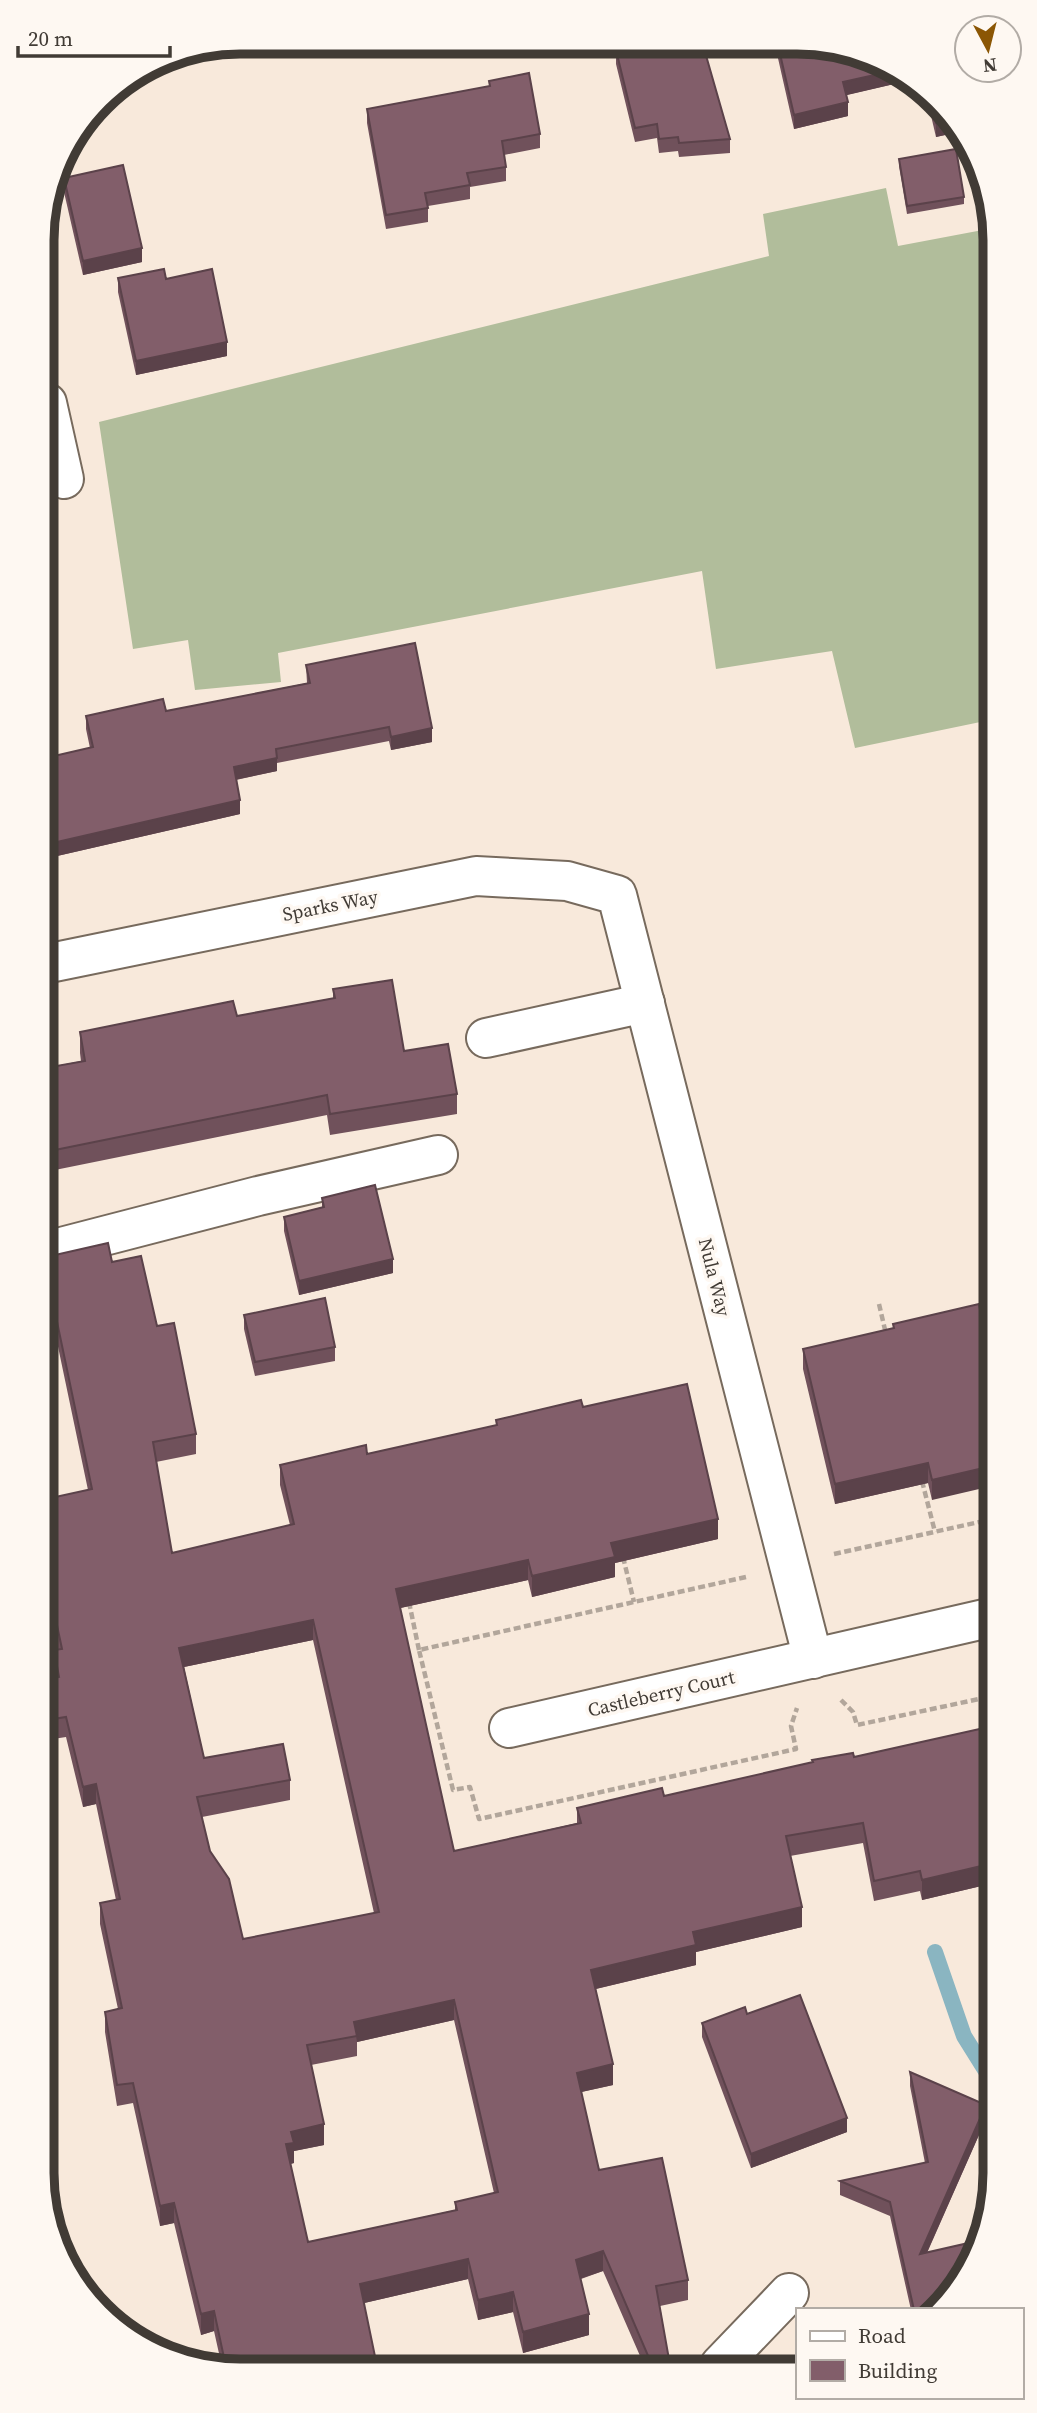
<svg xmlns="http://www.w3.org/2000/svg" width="1037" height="2413" font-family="'Source Serif 4',serif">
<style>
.forest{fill:#b1bd9b}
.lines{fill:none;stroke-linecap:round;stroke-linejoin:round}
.stream{stroke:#8ab5c1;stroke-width:16}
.minor-casing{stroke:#776a5d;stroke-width:42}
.path{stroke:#b2a69b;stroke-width:4.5;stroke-dasharray:7 3.5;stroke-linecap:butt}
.minor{stroke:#fff;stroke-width:38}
.wall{fill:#70515b;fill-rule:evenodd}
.shaded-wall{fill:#5b424a}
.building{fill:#825e6a;stroke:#5b424a;stroke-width:2;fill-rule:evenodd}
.labels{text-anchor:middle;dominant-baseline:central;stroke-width:7;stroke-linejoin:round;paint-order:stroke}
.street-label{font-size:19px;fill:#413b35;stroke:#fef8f2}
.rim{fill:none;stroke:#413b35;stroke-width:9}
</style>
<rect width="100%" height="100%" fill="#f8e9db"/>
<polygon class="forest" points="886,188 898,246 988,229 990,720 855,748 832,651 716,669 702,571 278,653 281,682 195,690 188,640 133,649 99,422 769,256 763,214"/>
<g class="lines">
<polyline class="stream" points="935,1952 964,2036 994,2084"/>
<defs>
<g id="minor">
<polyline points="43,403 47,403 64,479"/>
<polyline points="45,964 476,876 567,881 617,895 813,1659"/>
<polyline points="486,1038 645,1003"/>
<polyline points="46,1251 258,1196 438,1155"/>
<polyline points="509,1728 993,1617"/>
<polyline points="720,2365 789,2293"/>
</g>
</defs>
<use href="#minor" class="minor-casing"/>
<g class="path">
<polyline points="879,1304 886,1334"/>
<polyline points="922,1481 935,1532"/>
<polyline points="834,1554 993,1519"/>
<polyline points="623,1557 634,1602"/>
<polyline points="746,1577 419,1650 453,1790 470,1787 479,1819 796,1749 791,1726 797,1708"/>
<polyline points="409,1602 419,1650"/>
<polyline points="841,1700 853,1712 857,1725 993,1696"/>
</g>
<use href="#minor" class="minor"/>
</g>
<g class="wall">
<polygon points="775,45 835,46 907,81 846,95 848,116 794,129"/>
<polygon points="616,50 730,139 730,153 679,157 678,151 659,153 657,138 635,142 616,64"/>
<polygon points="489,81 540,134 540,148 504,155 506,167 506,181 470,187 470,199 428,206 428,222 386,229 367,123 367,109 489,86"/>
<polygon points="925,90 928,91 954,133 936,137"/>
<polygon points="899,159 964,197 964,204 907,214 899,166"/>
<polygon points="64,178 142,262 83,275 64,192"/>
<polygon points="118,278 166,279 227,356 136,375 118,292"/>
<polygon points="306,665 432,742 391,750 389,741 277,763 277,771 236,780 240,814 44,859 44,768 54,766 54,756 90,748 86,729 86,716 166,711 307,683"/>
<polygon points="333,989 404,1051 457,1094 457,1114 330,1135 327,1115 45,1172 45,1068 81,1061 80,1053 80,1032 237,1016 333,998"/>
<polygon points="322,1198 393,1273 299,1295 284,1231 284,1217 322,1207"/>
<path d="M46,1257L112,1262L157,1326L196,1434V1454L156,1462L172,1553L290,1525L280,1485V1465L367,1454L496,1425V1420L583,1407L718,1539L615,1563V1577L532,1597L528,1580L400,1608L454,1851L577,1823V1808L664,1796L854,1757L993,1726V1711L994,1883L922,1900L920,1891L874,1901L863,1843L790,1856L802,1927L696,1952V1965L596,1989L613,2085L581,2092L599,2170L688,2280V2300L660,2306L670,2365H644L603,2271L581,2279L589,2335L523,2353L513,2312L478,2320L468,2279L364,2303L377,2366L222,2367L214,2331L201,2335L174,2223L160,2226L133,2103L117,2106L105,2032V2012L118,2009L100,1924V1903L116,1900L96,1804L83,1807L66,1737L53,1739L47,1706V1679L56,1678L54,1671V1650H58L47,1598L46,1499L88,1490L56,1337L46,1339ZM313,1640L374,1913L243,1939L210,1851L202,1817L290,1800V1780L204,1758L184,1667ZM454,2020L494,2193L455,2202V2210L308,2242L290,2164L294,2163V2151L324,2145L311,2065L357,2056V2042Z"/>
<polygon points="980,1310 932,1500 928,1483 835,1504 803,1369 803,1349 893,1329 893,1324"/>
<polygon points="244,1315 335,1347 335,1361 255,1376 244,1329"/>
<polygon points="747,2014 847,2132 751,2168 702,2037 702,2023"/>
<polygon points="910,2072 986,2119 927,2253 937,2310 911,2310 890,2216 840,2195 840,2181 925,2163 910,2086"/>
</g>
<g class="shaded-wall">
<polygon points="888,72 907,81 843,96 843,82"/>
<polygon points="848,102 848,116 794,129 794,115"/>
<polygon points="946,121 954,133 936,137 936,123"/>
<polygon points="142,248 142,262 83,275 83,261"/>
<polygon points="227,342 227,356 136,375 136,361"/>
<polygon points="432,728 432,742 391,750 391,737"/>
<polygon points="277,758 277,771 234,780 234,767"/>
<polygon points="240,800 240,814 44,859 44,845"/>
<polygon points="393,1259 393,1273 299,1295 299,1281"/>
<polygon points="56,1317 56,1337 46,1339 46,1319"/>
<polygon points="928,1463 928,1483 835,1504 835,1484"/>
<polygon points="992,1466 992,1486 932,1500 932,1480"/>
<polygon points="718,1519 718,1539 615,1563 615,1577 532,1597 532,1576 611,1543"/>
<polygon points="528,1560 528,1580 396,1609 396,1589"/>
<polygon points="313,1620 313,1640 179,1668 179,1648"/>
<polygon points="96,1784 96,1804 83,1807 83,1787"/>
<polygon points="994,1863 994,1883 922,1900 922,1880"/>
<polygon points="802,1907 802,1927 696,1952 696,1965 591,1990 591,1970 693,1932"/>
<polygon points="454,2000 454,2020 357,2042 354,2022"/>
<polygon points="613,2064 613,2085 577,2093 577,2073"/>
<polygon points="986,2105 986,2119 920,2268 920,2254"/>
<polygon points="847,2118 847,2132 751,2168 751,2154"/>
<polygon points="324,2124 324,2145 294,2151 294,2163 286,2165 286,2144 291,2132"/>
<polygon points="174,2203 174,2223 160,2226 160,2206"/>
<polygon points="603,2251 603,2271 576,2280 576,2260"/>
<polygon points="468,2259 468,2279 360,2304 360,2284"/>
<polygon points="513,2292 513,2312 478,2320 478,2300"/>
<polygon points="214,2311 214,2331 201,2335 201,2314"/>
<polygon points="589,2314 589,2335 523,2353 523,2332"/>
</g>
<g class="building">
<polygon points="645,45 703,45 730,139 679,143 678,137 659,139 657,124 635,128 616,50"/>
<polygon points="778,45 835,46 888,72 843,82 848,102 794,115"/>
<polygon points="529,73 540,134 502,141 506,167 467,173 470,185 425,193 428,208 386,215 367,109 490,86 489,81"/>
<polygon points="928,92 946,121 936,123"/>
<polygon points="956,149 964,197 907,206 899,159"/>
<polygon points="123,165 142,248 83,261 64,178"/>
<polygon points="164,269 166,279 212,269 227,342 136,361 118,278"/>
<polygon points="415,643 432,728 391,737 389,727 276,749 277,758 234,767 240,800 44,845 44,768 56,766 54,756 93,747 86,716 163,699 166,711 310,683 306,665"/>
<polygon points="392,980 404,1051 448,1044 457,1094 330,1114 327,1095 45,1152 45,1068 85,1061 80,1032 233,1001 237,1016 335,998 333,989"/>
<polygon points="375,1185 393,1259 299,1281 284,1217 324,1207 322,1198"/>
<path d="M108,1243L112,1262L141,1256L157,1326L174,1323L196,1434L153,1442L172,1553L294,1524L280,1465L366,1445L367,1454L497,1425L496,1420L581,1400L583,1407L687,1384L718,1519L611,1543L615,1557L532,1576L528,1560L396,1589L454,1851L581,1823L577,1808L662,1788L664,1796L813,1762L812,1760L853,1753L854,1757L993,1726L994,1863L922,1880L920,1871L874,1881L863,1823L786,1836L802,1907L693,1932L696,1945L591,1970L613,2064L577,2073L599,2170L662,2158L688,2280L656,2286L670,2365H652L603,2251L576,2260L589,2314L523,2332L513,2292L478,2300L468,2259L360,2284L377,2366L226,2367L214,2311L201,2314L174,2203L160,2206L133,2083L117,2085L105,2012L122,2008L100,1903L120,1899L96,1784L83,1787L66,1717L53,1719L47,1685V1679L59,1677L54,1650L62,1649L47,1578L46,1499L92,1489L56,1317L46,1319V1257ZM313,1620L379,1912L243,1939L229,1879L210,1851L197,1797L290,1780L283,1744L204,1758L179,1648ZM454,2000L498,2192L455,2202L457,2210L308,2242L286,2144L294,2143L291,2132L324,2124L307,2045L357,2036L354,2022Z"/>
<polygon points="325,1298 335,1347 255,1362 244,1315"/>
<polygon points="979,1304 980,1310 992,1307 992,1466 932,1480 928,1463 835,1484 803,1349 894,1328 893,1324"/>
<polygon points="800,1995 847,2118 751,2154 702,2023 745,2007 747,2014"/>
<polygon points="910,2072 986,2105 920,2254 973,2242 954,2294 937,2310 914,2310 890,2202 840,2181 928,2162"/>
</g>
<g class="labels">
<g class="street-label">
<text transform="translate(330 905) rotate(-11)">Sparks Way</text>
<text transform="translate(715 1277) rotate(76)">Nula Way</text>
<text transform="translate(661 1693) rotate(-13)">Castleberry Court</text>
</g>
</g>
<path d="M0 0H1037V2413H0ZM240 54H797A186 186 0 0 1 983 240V2173A186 186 0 0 1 797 2359H240A186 186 0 0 1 54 2173V240A186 186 0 0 1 240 54Z" fill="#fef8f2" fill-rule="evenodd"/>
<path class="rim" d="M240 54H797A186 186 0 0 1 983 240V2173A186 186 0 0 1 797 2359H240A186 186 0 0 1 54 2173V240A186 186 0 0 1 240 54Z"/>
<rect x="796" y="2308" width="228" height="91" fill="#fef8f2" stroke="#b2aca6" stroke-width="2"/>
<rect x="810" y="2331" width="35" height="10" fill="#ffffff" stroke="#b2aca6" stroke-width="2"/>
<text x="858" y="2343" font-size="21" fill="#413b35">Road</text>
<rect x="810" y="2360" width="35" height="21" fill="#825e6a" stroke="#b2aca6" stroke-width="2"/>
<text x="858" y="2378" font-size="21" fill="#413b35">Building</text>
<g transform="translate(988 49) rotate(173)"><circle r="33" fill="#fef8f2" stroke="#b2aca6" stroke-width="2"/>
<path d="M0-5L12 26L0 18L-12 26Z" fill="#8b5604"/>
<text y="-10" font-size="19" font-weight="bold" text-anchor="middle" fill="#413b35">N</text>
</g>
<path d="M18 46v10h152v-10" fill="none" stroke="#413b35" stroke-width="3.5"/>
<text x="28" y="46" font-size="21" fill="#413b35" stroke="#fef8f2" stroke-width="5" paint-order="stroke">20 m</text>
</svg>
